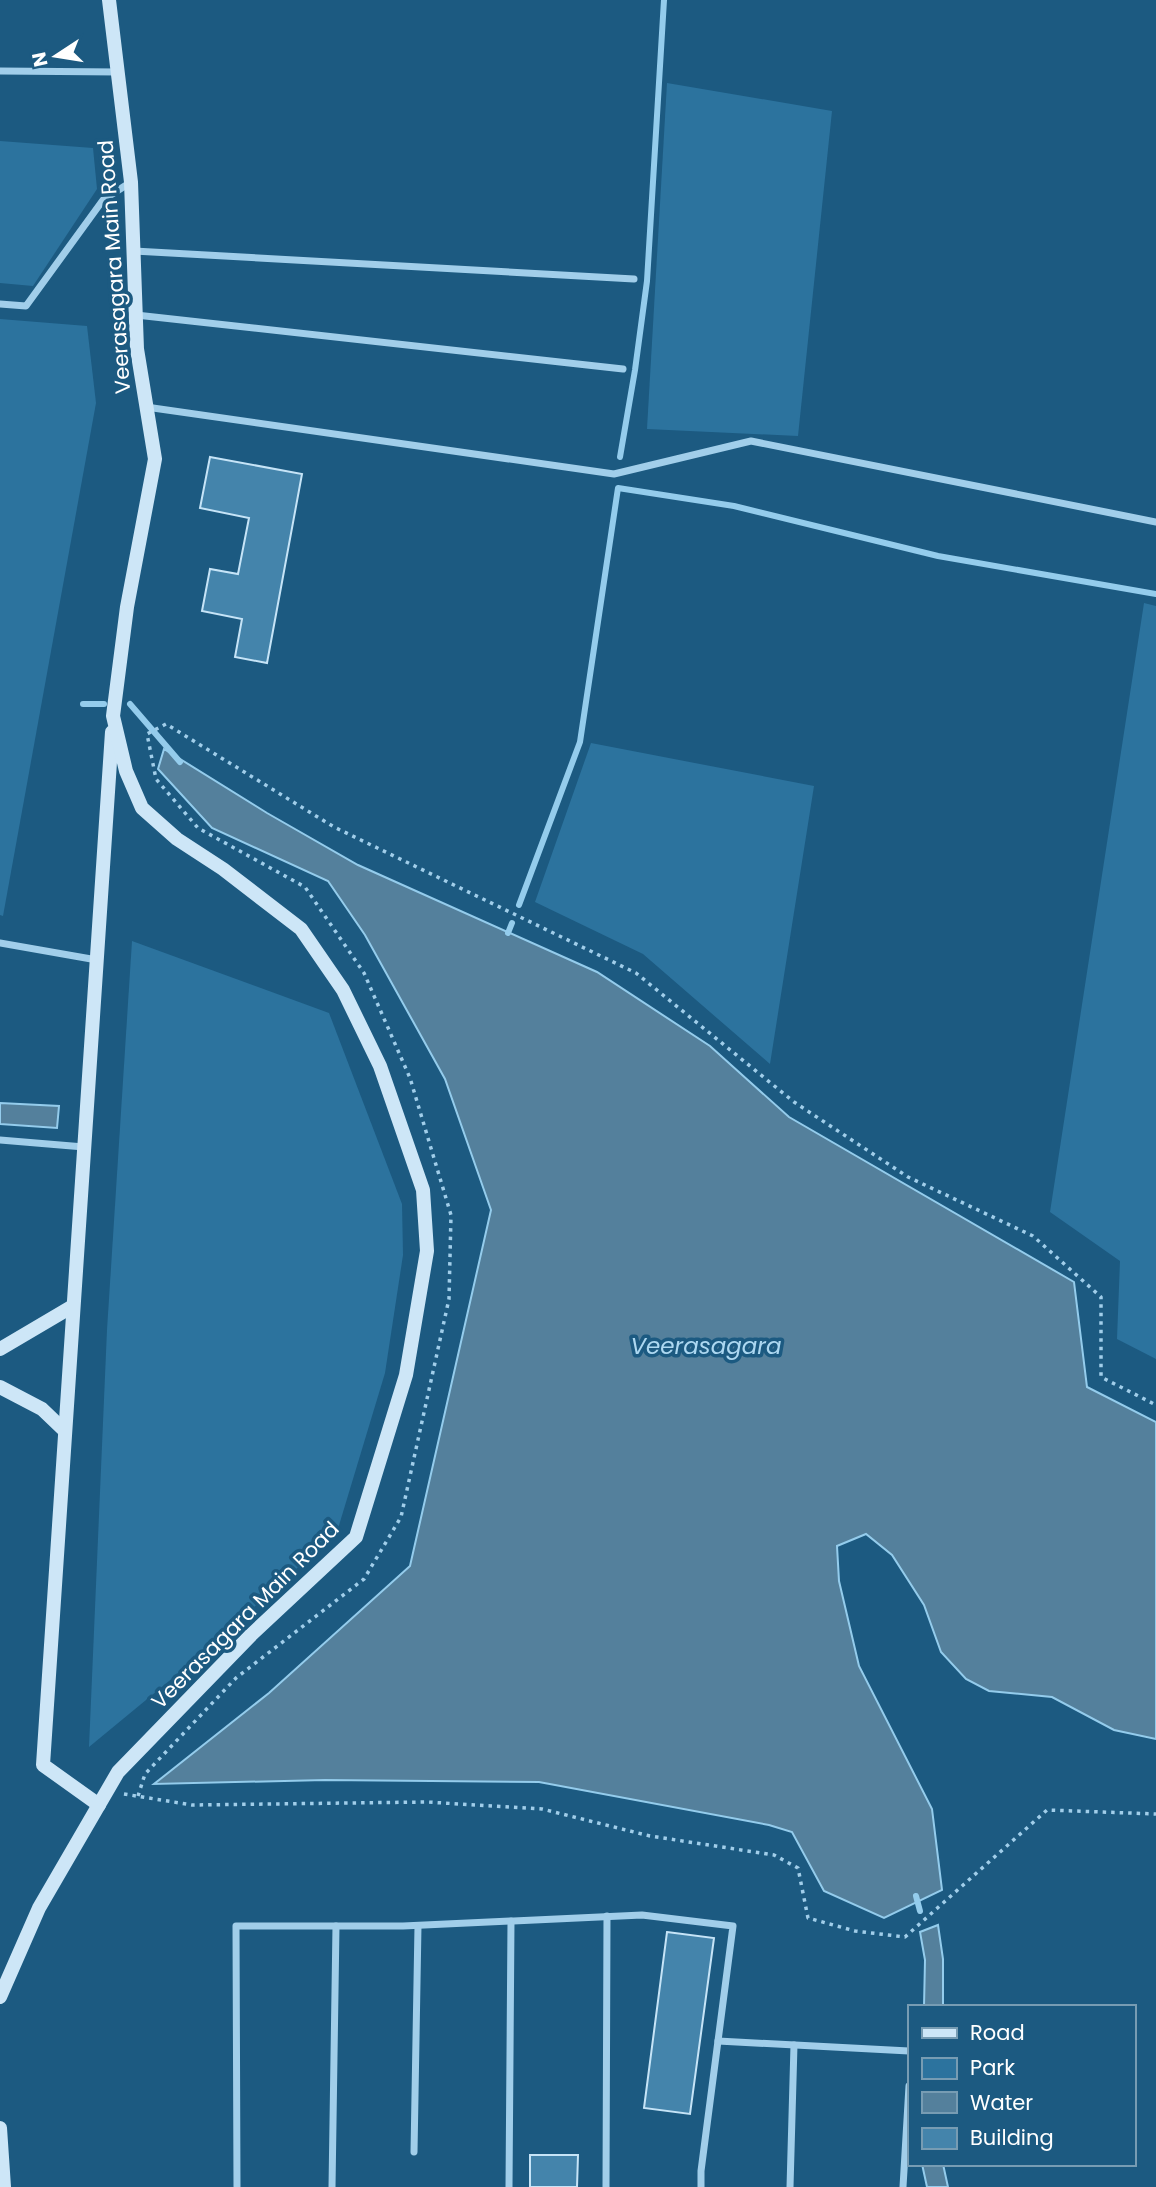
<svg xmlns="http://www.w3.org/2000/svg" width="1156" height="2187" font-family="Poppins,sans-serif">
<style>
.green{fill:#2c739e}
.water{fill:#54809c;stroke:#94ccec;stroke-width:2}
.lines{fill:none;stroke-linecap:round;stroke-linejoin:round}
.stream{stroke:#94ccec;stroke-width:6}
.building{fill:#4484ab;stroke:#c6e4f7;stroke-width:2}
.path{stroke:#a1ceea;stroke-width:3.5;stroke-dasharray:3.5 5;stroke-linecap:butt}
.street{stroke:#a1ceea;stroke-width:7}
.secondary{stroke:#cde6f7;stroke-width:14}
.labels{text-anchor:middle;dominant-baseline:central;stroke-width:7;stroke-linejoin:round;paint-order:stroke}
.street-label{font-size:21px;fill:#fff;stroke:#1c5a81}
.water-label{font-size:23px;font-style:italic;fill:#add8f1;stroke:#1c5a81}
</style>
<rect width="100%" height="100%" fill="#1c5a81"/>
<g class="green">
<polygon points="667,83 832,111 798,436 647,429"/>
<polygon points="0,141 93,148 97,189 33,286 0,283"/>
<polygon points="0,319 87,326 96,403 3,916 0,915"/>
<polygon points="1144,603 1156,606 1156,1359 1117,1339 1120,1261 1050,1212"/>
<polygon points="591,743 814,786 770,1064 643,954 535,902"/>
<polygon points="132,941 329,1013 402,1204 403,1255 385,1373 337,1532 203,1653 89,1747 107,1330"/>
</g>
<g class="water">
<polygon points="164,749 267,813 358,865 597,972 710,1046 789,1117 1074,1282 1087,1387 1156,1422 1156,1739 1114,1730 1052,1697 989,1691 966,1679 941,1652 924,1605 892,1555 866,1534 837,1546 839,1581 859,1666 932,1809 942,1890 884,1918 824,1891 792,1832 769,1825 539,1782 325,1780 154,1784 269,1693 410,1566 491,1210 445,1079 365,935 328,881 212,828 158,769"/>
<polygon points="0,1103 59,1106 57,1128 0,1124"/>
<polygon points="938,1925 943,1959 943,2007 924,2007 925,1960 920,1932"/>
<polygon points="922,2164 943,2164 948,2187 927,2187"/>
</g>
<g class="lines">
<g class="stream">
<polyline points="620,457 635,370 647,281 664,0"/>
<polyline points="83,704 104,704"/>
<polyline points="130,704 180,762"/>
<polyline points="519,905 580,742 618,488 734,506 938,556 1156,594"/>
<polyline points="508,933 512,923"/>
<polyline points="916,1896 920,1911"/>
</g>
</g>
<g class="building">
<polygon points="210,457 302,474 267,663 235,657 242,619 202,611 210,569 238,574 249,518 200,508"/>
<polygon points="667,1932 714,1938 690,2114 644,2108"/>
<polygon points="530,2155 578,2155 577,2187 530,2187"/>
</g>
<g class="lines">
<g class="path">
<polyline points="124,1794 192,1805 427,1802 542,1809 650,1836 774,1855 798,1868 808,1918 855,1931 905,1937 1047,1810 1156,1814"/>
<polyline points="138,1796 145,1774 236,1678 364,1579 401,1517 449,1299 451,1215 410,1078 364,973 305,887 198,828 156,779 147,734 166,724 334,827 636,973 794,1102 908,1177 1033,1236 1101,1297 1101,1377 1156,1405"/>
</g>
<g class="street">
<polyline points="0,71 118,72"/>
<polyline points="134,251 634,279"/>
<polyline points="0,304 26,306 103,200 131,182"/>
<polyline points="136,315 623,369"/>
<polyline points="146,407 614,474 751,441 1156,522"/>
<polyline points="0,943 97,960"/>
<polyline points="0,1140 84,1147"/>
<polyline points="718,2041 909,2051"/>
<polyline points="414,2152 418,1926"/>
<polyline points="237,2187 236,1926 403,1926 642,1915 733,1926 701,2171 701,2187"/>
<polyline points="332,2187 336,1926"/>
<polyline points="509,2187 511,1921"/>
<polyline points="606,2187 607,1916"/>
<polyline points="790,2187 794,2045"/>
<polyline points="903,2187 909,2086"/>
</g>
<g class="secondary">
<polyline points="0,1349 73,1306"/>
<polyline points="0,1387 42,1409 65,1431"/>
<polyline points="99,1805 43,1765 112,732"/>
<polyline points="0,1997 39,1908 118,1772 251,1635 356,1537 406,1375 427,1251 423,1190 380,1066 343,990 301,929 223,869 177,839 142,808 126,771 113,716 127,607 155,459 137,349 131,182 109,0"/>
<polyline points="0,2128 4,2187"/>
</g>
</g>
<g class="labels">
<g class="street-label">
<text transform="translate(114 267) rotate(-94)">Veerasagara Main Road</text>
<text transform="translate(245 1615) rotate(-45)">Veerasagara Main Road</text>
</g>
<g class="water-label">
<text x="706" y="1346">Veerasagara</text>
</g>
</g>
<rect x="908" y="2005" width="228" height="161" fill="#1c5a81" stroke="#779cb3" stroke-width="2"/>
<rect x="922" y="2028" width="35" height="10" fill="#cde6f7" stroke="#779cb3" stroke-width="2"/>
<text x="970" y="2040" font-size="21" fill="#ffffff">Road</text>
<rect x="922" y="2058" width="35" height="21" fill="#2c739e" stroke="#779cb3" stroke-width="2"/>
<text x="970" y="2075" font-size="21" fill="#ffffff">Park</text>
<rect x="922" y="2092" width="35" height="21" fill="#54809c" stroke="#779cb3" stroke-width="2"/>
<text x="970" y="2110" font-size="21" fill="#ffffff">Water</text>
<rect x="922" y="2128" width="35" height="21" fill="#4484ab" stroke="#779cb3" stroke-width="2"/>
<text x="970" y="2145" font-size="21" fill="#ffffff">Building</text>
<g transform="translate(56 56) rotate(258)" stroke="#1c5a81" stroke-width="5" paint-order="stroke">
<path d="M0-5L12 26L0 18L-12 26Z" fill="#ffffff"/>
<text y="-10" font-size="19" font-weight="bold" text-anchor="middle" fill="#ffffff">N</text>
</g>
</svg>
